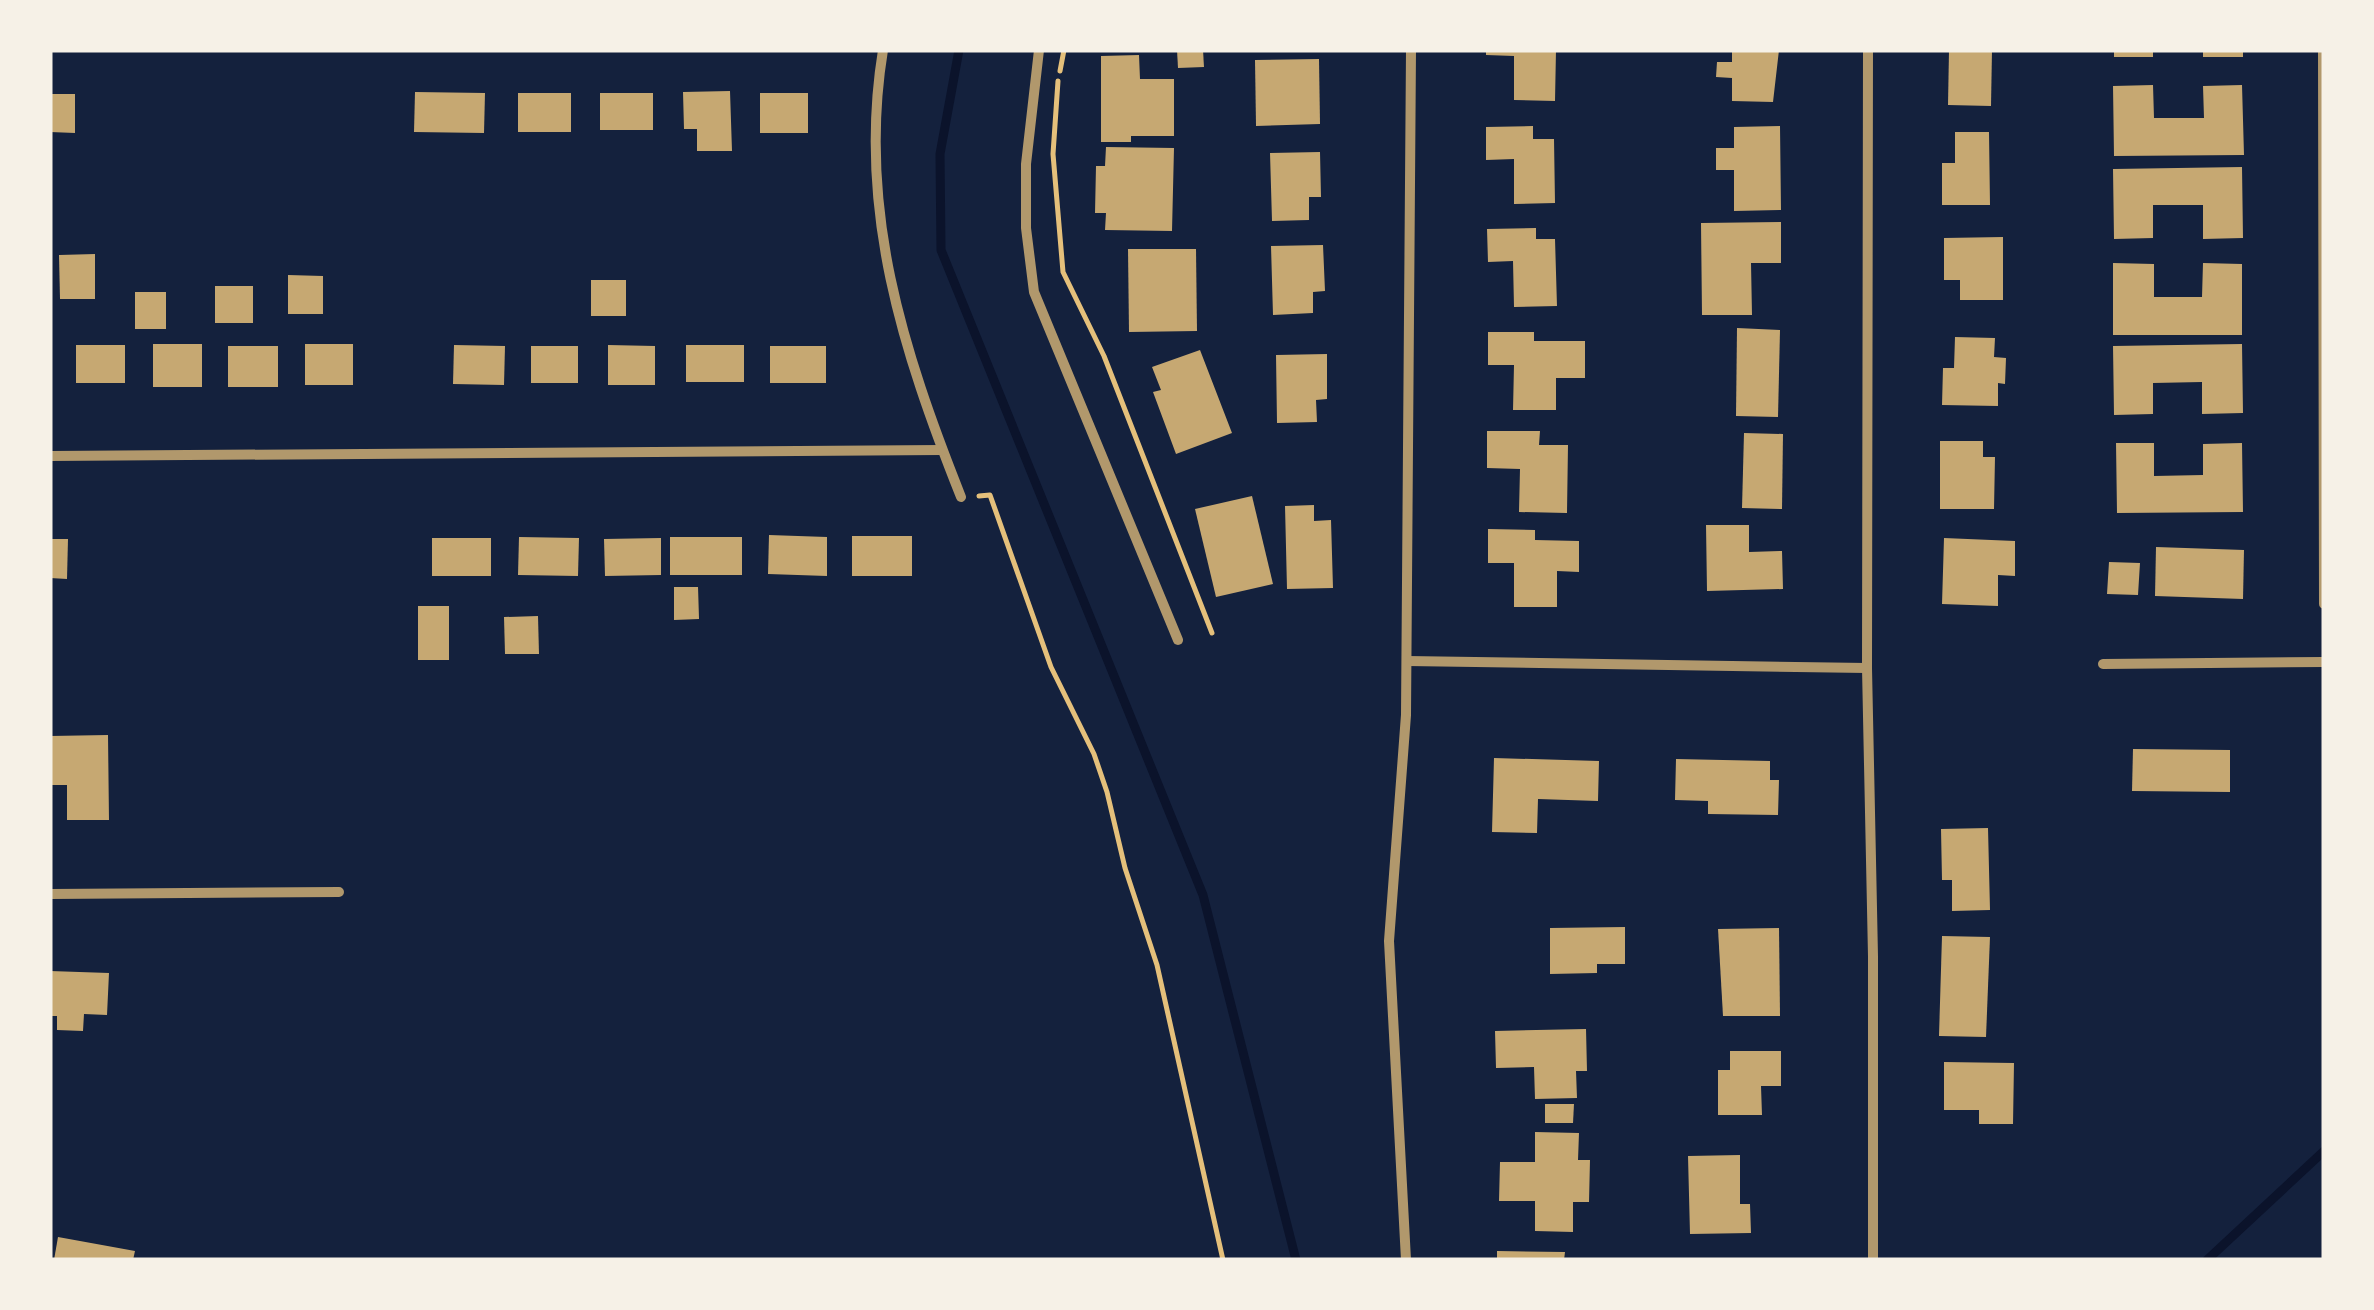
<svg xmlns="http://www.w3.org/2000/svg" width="2374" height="1310" font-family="Quicksand,sans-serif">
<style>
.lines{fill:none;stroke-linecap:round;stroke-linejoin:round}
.stream{stroke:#0b132b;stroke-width:9}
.building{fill:#c6a872}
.path{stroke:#e5c07b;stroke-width:5}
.minor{stroke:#b1986c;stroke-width:10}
</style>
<rect width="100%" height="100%" fill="#14213d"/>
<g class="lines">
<g class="stream">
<polyline points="959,50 940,154 941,250 1203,895 1296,1260"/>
<polyline points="2207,1260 2324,1151"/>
</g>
</g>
<g class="building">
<polygon points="1177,50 1203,50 1204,67 1178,68"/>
<polygon points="1486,50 1556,50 1555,101 1514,100 1514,56 1486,55"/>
<polygon points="1732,50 1779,50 1773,102 1732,101 1732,78 1716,77 1717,62 1732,62"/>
<polygon points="1949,50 1992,50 1991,106 1948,105"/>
<rect x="2114" y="50" width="39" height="7"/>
<rect x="2203" y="50" width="40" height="7"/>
<polygon points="1139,55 1140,79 1174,79 1174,136 1131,136 1131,142 1101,142 1101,56"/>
<polygon points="1319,59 1320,124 1256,126 1255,60"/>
<polygon points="2153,85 2154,118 2204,118 2203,86 2242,85 2244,155 2114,156 2113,86"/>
<polygon points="730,91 732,151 697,151 697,129 684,129 683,92"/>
<polygon points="415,92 485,93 484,133 414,132"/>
<rect x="518" y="93" width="53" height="39"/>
<rect x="600" y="93" width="53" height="37"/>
<rect x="760" y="93" width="48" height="40"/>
<polygon points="50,94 75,94 75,133 50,132"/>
<polygon points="1533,126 1533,139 1554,139 1555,203 1514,204 1514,159 1486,160 1486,127"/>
<polygon points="1780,126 1781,210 1734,211 1734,170 1716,170 1716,148 1734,148 1734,127"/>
<polygon points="1955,132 1989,132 1990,205 1942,205 1942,163 1955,163"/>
<polygon points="1106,147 1174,148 1172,231 1105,230 1106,213 1095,213 1096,166 1105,166"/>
<polygon points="1320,152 1321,197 1309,197 1309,220 1272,221 1270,153"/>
<polygon points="2242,167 2243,238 2203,239 2203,205 2153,205 2153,238 2114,239 2113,169"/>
<polygon points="1781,222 1781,263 1751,263 1752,315 1702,315 1701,223"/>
<polygon points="1536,228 1536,239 1555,239 1557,306 1514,307 1513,261 1488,262 1487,229"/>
<polygon points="2003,237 2003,300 1960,300 1960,280 1944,280 1944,238"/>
<polygon points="1323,245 1325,291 1313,292 1313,313 1273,315 1271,246"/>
<polygon points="1128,249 1196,249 1197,331 1129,332"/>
<polygon points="95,254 95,299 60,299 59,255"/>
<polygon points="2113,263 2154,264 2154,297 2202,297 2203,263 2242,264 2242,335 2113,335"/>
<polygon points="288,275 323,276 323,314 288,314"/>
<rect x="591" y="280" width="35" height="36"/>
<rect x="215" y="286" width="38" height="37"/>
<rect x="135" y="292" width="31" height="37"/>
<polygon points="1737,328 1780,330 1778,417 1736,416"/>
<polygon points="1488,332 1534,332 1534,341 1585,341 1585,378 1556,378 1556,410 1513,410 1514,365 1488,365"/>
<polygon points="1955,337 1995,338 1994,357 2006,358 2005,384 1998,383 1998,406 1942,405 1943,368 1954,368"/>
<rect x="153" y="344" width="49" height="43"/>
<rect x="305" y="344" width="48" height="41"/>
<polygon points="2242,344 2243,413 2202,414 2202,382 2153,383 2153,414 2114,415 2113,346"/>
<rect x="76" y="345" width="49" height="38"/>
<polygon points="454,345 505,346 504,385 453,384"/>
<polygon points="608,345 655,346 655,385 608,385"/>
<rect x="686" y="345" width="58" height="37"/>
<rect x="228" y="346" width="50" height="41"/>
<rect x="531" y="346" width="47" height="37"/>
<rect x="770" y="346" width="56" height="37"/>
<polygon points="1200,350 1232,433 1176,454 1153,392 1161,390 1152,367"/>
<polygon points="1327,354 1327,399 1316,400 1317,422 1277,423 1276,355"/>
<polygon points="1487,431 1540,431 1539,445 1568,445 1567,513 1519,512 1520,469 1487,468"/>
<polygon points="1744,433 1783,434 1782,509 1742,508"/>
<polygon points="1940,441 1983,441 1983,457 1995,457 1994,509 1940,509"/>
<polygon points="2116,443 2154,443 2154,476 2203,475 2203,444 2242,443 2243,512 2117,513"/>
<polygon points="1252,496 1273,584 1216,597 1195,509"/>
<polygon points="1314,505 1314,521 1331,520 1333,588 1287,589 1285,506"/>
<polygon points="1706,525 1749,525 1749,552 1782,551 1783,589 1707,591"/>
<polygon points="1488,529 1535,530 1535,540 1579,541 1579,572 1557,571 1557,607 1514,607 1514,563 1488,563"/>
<polygon points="769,535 827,537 827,576 768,574"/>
<rect x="852" y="536" width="60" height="40"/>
<polygon points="519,537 579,538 578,576 518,575"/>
<rect x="670" y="537" width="72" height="38"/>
<rect x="432" y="538" width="59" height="38"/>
<polygon points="661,538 661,575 605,576 604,539"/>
<polygon points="1944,538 2015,541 2015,576 1998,575 1998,606 1942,604"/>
<polygon points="50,539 68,539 67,579 50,578"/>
<polygon points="2156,547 2244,550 2243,599 2155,596"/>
<polygon points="2109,562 2140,563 2138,595 2107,594"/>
<polygon points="674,587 698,587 699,619 674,620"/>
<rect x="418" y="606" width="31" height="54"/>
<polygon points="538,616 539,654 505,654 504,617"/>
<polygon points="108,735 109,820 67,820 67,785 50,785 50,736"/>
<polygon points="2133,749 2230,750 2230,792 2132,791"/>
<polygon points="1494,758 1599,761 1598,801 1538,799 1537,833 1492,832"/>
<polygon points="1676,759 1770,761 1770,780 1779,780 1778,815 1708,814 1708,801 1675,800"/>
<polygon points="1988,828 1990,910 1952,911 1952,880 1942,880 1941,829"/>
<polygon points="1625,927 1625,964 1597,964 1597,973 1550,974 1550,928"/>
<polygon points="1779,928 1780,1016 1723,1016 1718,929"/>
<polygon points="1942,936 1990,937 1986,1037 1939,1036"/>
<polygon points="50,971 109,973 107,1015 84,1014 83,1031 57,1030 57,1016 50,1016"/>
<polygon points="1586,1029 1587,1071 1576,1071 1577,1098 1535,1099 1534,1067 1496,1068 1495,1031"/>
<polygon points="1730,1051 1781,1051 1781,1086 1761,1086 1762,1115 1718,1115 1718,1070 1730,1070"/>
<polygon points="1944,1062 2014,1063 2013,1124 1979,1124 1979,1110 1944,1110"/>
<polygon points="1545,1104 1574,1104 1573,1123 1545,1123"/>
<polygon points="1535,1132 1579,1133 1578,1160 1590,1160 1589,1202 1573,1202 1573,1232 1535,1231 1535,1201 1499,1201 1500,1162 1535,1162"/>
<polygon points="1740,1155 1740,1204 1750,1204 1751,1233 1690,1234 1688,1156"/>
<polygon points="58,1237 135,1251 133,1260 54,1260"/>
<polygon points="1497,1251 1565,1252 1564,1260 1497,1260"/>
</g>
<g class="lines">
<g class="path">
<polyline points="1060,71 1064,50"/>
<polyline points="1058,81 1053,154 1063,272 1104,356 1212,633"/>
<polyline points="979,496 990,495 1051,667 1094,754 1107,792 1125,868 1157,965 1223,1260"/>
</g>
<g class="minor">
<path d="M883,50C857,209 903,351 961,497"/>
<polyline points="1039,50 1026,164 1026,228 1034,292 1178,640"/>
<polyline points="1868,50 1867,668 1873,956 1873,1260"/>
<polyline points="2323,50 2324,604"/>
<polyline points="50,456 942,450"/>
<polyline points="1407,661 1867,668"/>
<polyline points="2103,664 2324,662"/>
<polyline points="50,894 339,892"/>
<polyline points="1406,1260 1389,941 1406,715 1411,50"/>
</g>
</g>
<rect width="2374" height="1310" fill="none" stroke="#f6f1e7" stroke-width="105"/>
</svg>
